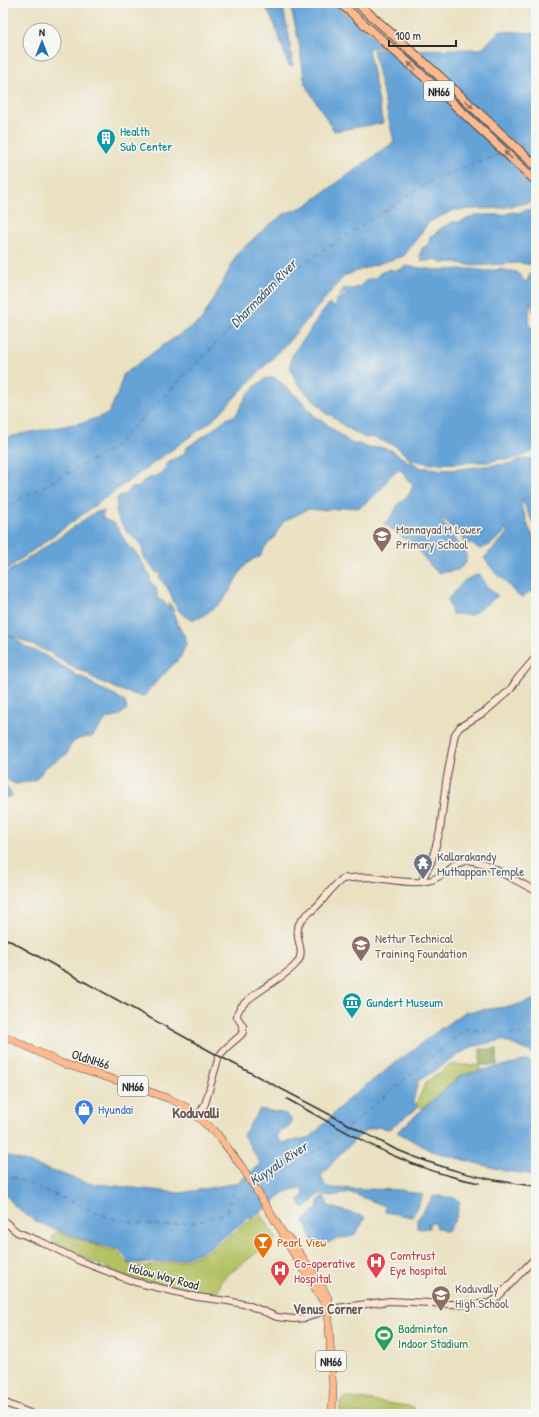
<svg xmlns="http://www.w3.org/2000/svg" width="539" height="1417" font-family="'Patrick Hand',sans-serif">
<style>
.green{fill:#b4c164;stroke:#707648}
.forest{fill:#8fa75a;stroke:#5d6942}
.water{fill:#65a3d7;stroke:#486781}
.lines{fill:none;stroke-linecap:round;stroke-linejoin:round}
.ferry{stroke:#425b70;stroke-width:1;stroke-dasharray:5 4;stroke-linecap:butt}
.secondary-casing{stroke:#484642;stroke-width:8}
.primary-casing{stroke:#484642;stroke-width:8}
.highway-casing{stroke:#484642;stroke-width:10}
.secondary{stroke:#fee3d2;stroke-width:6}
.primary{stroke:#fcba8e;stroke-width:7}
.highway{stroke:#fcba8e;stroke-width:8}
.rail{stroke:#2b2b2b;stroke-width:1.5}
.oneway{fill:#94725c}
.labels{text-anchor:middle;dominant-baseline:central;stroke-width:3;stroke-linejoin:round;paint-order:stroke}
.shield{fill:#f6f6f2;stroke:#686867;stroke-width:1}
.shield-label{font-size:12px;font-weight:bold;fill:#2b2b2b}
.culture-label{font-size:13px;fill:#0d838f;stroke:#f6f6f2;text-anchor:start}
.education-label{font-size:13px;fill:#785e54;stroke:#f6f6f2;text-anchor:start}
.worship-label{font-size:13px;fill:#5b616d;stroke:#f6f6f2;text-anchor:start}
.street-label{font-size:13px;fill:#2b2b2b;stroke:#f6f6f2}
.shop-label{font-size:13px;fill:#366cbe;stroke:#f6f6f2;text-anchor:start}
.food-label{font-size:13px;fill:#c56008;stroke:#f6f6f2;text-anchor:start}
.health-label{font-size:13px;fill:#be3a42;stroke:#f6f6f2;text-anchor:start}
.leisure-label{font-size:13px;fill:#27864d;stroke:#f6f6f2;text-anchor:start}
.water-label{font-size:14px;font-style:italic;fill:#425b70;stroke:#f6f6f2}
.neighbourhood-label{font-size:14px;font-weight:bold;fill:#6d5a52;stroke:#f6f6f2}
.quarter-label{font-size:15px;font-weight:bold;fill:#6d5a52;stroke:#f6f6f2}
</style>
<rect width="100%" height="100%" fill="#f6f6f2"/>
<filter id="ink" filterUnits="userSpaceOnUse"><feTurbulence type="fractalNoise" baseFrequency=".025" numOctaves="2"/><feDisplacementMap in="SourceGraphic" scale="8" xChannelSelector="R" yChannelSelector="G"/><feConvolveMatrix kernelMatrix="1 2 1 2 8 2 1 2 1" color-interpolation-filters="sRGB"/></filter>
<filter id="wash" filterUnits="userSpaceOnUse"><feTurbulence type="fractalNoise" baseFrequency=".012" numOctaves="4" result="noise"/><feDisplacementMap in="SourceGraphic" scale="16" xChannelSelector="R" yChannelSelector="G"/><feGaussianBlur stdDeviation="0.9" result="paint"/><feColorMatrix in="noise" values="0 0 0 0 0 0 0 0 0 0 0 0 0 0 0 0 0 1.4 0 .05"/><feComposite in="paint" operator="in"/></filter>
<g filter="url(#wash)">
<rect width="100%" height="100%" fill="#eae1c1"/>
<g class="green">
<polygon points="450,1065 480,1065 480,1070 422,1108 416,1104 426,1082"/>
<path d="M261,1214L275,1236V1241L267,1245L230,1273L221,1281L219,1289L213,1295L135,1279L108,1269L56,1244L52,1239L54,1234L57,1232L107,1249L117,1250C121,1255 123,1261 129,1264C136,1268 149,1266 156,1265C170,1263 185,1261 199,1255C219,1246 237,1230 255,1217Z"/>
<polygon points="345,1397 414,1407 413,1414 340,1414 340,1402"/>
</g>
<rect class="forest" x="480" y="1049" width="17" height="16"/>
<g class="water">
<polygon points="272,3 282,3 289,36 293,66 289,66 274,23 266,8"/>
<polygon points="290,3 332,3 387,47 368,48 383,123 334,131 305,84 299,43"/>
<polygon points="499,31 536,33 536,201 501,208 454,210 429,222 404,256 371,266 344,276 289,341 213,420 3,572 3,439 21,434 85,422 108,414 117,395 123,375 162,346 201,321 221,286 237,254 264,229 284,214 305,206 394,142 373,50 482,49"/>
<polygon points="524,210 536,210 536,265 517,263 473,266 455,262 442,263 436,259 427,261 421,260 423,253 419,257 422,248 429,244 430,236 440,233 435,233 440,229 452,222 459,222 476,215 503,215 512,212 519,213"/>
<path d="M406,266L437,270L471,269L487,271L502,269L498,271L506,270L517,272L526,283L529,276L536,266V321L532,306L530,301L529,325L533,329L536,358V450C531,453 518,458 512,459C509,460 506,459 502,459C494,460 489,463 480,462L432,464L413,460L407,457L396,446L372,437L365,438L344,426L331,415L326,414L323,409C310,397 284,376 292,356C295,348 302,343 306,336C314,325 320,313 330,304L334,308L336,300L346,295L350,294L346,293L338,296L344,288L352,289L359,287L366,280L376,278L380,273L390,269C397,272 400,270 406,266Z"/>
<path d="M274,377L302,401L315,417L323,421L352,444H359L369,448L379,447L391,450L407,461L412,462L421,468C430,467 439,470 448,470C469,469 490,464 511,464C522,456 527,461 536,457V528L522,500L521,506L524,512L528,526L536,542V590L527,593L522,597L517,595L503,579L497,575L484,558L508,533L505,527L503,534L490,545L480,549L471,544L465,543L459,531L451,527L446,521L440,518L455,540L466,553V563L458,570L439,573L433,568L424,558L415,543L408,541L402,537L399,532L392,529L384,524C387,520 391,517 393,514C395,511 396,508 398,505C405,496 411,496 413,484L406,478L401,469C389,475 388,479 381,489C375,496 366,503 358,508L344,507L338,509L319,510L308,509L283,522L273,539L265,547L260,557C240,560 234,590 221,603C217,606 212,609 208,612C194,625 183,619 174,603C172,599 171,593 168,589C165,584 161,581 159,576L163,572L157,573L143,556L142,547L139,542L126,531L116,514L117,498L126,494L131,488L140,487L144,480L159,475L165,468L169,461L184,454L186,448L211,431L224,420L236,415L247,395L253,388L265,379Z"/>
<path d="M104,511L102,518L115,524L129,547L136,553L150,575V581L156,588L158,599L163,601L169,610V603C174,609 173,610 175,617C176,623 182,633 186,637V644L180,658L158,680L143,697L117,689L110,685L93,679L88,673L70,666L49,652L10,635L26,647L42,654L74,673H71L86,679L95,686L115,695L125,702L127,709C121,715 116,719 107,718L92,737C78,738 71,740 67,754L44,768L40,775L35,780L16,784L9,781L3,776V575L60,537L95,512Z"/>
<polygon points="479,574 486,586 498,596 471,615 452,614 448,599 465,580"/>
<polygon points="3,784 10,791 12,796 3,798"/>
<path d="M536,999V1055L531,1052L502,1040L471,1047L418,1081L413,1103L418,1107L389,1129L379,1127L366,1130L343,1151L321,1176L325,1186L330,1188L402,1190L423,1195L412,1217L385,1212V1206L351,1193L330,1196L321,1194L314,1199L306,1208L301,1206L299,1201L305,1192C302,1190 299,1188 294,1189C284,1191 277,1200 269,1206C261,1212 252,1216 243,1222C228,1233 215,1246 198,1253C178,1262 151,1264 129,1263L119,1249L99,1245L59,1231L37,1222L26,1215L15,1206L3,1191V1154L88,1183L181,1193L237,1183L261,1164L243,1135L260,1109L286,1114L292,1120C290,1128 287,1129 279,1132L276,1136L282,1143L311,1137L347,1100L440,1029L465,1012L513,1006Z"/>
<polygon points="528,1060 536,1067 536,1175 505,1171 431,1151 397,1132 461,1075"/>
<path d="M324,1196L328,1206L365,1217C351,1249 347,1230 326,1244L320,1242L319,1245L313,1243L308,1227L304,1221L318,1208V1201Z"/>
<polygon points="438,1196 456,1198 460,1202 456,1218 448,1231 443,1231 440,1228 436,1228 436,1223 433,1222 429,1223 429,1228 421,1229 417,1228 417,1220 433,1197"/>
</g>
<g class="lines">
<g class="ferry">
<polyline points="520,146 536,140"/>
<polyline points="3,509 113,448 281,278 432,180 502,153"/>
<polyline points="3,1173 110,1218 137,1223 164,1226 197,1221 226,1213 237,1183 246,1180"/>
<polyline points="253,1177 322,1149 465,1029 536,1036"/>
</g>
</g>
</g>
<g filter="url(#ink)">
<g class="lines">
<defs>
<g id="secondary">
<path d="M342,879C352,878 366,876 376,878C391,880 405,883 421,882L431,863L440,831L446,782L455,734L460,727L486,711L510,690L518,678L536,657"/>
<polyline points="421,882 432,880 444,874 456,864 469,860 485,864 536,891"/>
<path d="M198,1117L205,1104L219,1056L226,1048L241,1035L243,1032V1026L237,1017C235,1000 285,979 296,964C307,951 295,942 298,929C298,926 299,923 301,921C305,915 312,911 317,906C326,897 333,885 344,878"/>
<polyline points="3,1220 17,1232 44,1243 80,1261 135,1282 197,1297 228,1301 248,1305 277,1317 294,1319 306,1318 328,1309 390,1301 470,1305 489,1303 496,1299 536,1257"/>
<polyline points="3,1402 32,1414"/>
</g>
<g id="primary">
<polyline points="3,1035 61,1063 125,1083 170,1099 186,1107 217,1134 242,1167 283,1233 286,1241 328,1309"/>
<polyline points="283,1234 289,1238 319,1281 328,1298 328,1309 333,1392 332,1414"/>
</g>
<g id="highway">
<polyline points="340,3 429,81 536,181"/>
<polyline points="357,3 436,73 536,166"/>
</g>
</defs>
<use href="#secondary" class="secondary-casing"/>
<use href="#primary" class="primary-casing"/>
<use href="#highway" class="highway-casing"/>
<use href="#secondary" class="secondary"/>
<use href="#primary" class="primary"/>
<use href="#highway" class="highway"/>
<g class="rail">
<path d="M3,937L219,1056L395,1149C443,1169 485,1181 536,1186"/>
<path d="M287,1099C322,1118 356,1139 392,1155C420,1168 449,1177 479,1183"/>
</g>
</g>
<defs><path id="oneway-solid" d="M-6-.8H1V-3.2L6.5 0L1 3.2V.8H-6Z"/></defs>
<g class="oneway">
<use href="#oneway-solid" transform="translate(412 66) rotate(-139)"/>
<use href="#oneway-solid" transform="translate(469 104) rotate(43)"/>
<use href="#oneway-solid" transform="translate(508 155) rotate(-137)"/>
</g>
</g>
<defs>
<symbol id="building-pin" viewBox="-11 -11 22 30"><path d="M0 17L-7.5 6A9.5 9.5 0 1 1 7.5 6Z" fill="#0f9aa8" stroke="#f6f6f2"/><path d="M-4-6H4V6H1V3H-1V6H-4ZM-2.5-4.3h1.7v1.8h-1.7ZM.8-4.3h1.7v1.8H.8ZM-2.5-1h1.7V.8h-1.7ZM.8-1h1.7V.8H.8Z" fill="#fff"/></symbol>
<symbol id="school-pin" viewBox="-11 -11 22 30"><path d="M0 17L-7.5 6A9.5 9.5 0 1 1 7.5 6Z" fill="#8d6e63" stroke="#f6f6f2"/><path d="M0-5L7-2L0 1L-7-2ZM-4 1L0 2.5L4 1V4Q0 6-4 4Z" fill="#fff"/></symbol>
<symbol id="temple-pin" viewBox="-11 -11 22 30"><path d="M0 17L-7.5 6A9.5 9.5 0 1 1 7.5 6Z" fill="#6b7280" stroke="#f6f6f2"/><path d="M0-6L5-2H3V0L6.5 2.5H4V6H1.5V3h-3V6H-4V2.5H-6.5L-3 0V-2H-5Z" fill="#fff"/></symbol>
<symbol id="university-pin" viewBox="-11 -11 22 30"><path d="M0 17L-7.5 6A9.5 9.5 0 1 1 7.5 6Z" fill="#8d6e63" stroke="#f6f6f2"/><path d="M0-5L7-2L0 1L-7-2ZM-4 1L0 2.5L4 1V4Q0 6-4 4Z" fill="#fff"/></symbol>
<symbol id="museum-pin" viewBox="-11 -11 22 30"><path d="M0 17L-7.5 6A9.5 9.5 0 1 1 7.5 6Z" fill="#0f9aa8" stroke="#f6f6f2"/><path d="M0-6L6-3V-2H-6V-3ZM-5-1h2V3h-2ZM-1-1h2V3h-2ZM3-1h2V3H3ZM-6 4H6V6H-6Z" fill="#fff"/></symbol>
<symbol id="shop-pin" viewBox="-11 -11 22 30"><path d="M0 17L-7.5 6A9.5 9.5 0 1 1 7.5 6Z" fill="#3f7fe0" stroke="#f6f6f2"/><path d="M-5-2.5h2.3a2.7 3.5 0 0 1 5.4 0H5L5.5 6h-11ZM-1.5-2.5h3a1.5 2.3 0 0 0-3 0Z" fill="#fff"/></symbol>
<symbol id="bar-pin" viewBox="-11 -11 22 30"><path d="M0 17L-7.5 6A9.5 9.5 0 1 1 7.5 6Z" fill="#e8710a" stroke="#f6f6f2"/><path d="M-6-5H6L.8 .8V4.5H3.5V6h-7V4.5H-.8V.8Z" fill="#fff"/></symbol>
<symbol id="hospital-pin" viewBox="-11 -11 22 30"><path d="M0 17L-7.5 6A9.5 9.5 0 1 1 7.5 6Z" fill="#e0444e" stroke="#f6f6f2"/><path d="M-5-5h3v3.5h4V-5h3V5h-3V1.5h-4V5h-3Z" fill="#fff"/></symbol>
<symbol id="stadium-pin" viewBox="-11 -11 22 30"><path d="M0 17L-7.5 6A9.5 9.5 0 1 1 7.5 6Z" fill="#2e9e5b" stroke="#f6f6f2"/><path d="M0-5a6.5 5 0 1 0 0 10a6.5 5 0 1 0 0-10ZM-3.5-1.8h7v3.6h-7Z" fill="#fff"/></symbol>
</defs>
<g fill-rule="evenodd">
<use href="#building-pin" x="95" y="127" width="22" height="30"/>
<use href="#school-pin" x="371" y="525" width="22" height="30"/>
<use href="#temple-pin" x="412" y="852" width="22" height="30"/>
<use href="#university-pin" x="350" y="934" width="22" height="30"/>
<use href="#museum-pin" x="341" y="991" width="22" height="30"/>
<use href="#shop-pin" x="73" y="1098" width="22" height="30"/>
<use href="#bar-pin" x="252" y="1231" width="22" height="30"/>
<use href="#hospital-pin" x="365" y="1251" width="22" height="30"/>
<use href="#hospital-pin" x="269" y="1259" width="22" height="30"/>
<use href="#school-pin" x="430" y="1284" width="22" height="30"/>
<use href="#stadium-pin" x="373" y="1324" width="22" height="30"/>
</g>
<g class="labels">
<g class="shield">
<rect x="424" y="81" width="30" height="20" rx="3"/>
<rect x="118" y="1076" width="30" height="20" rx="3"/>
<rect x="316" y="1351" width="30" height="20" rx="3"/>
</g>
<g class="shield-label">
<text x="439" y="91">NH66</text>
<text x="133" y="1086">NH66</text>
<text x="331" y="1361">NH66</text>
</g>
<g class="culture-label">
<text x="120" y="131">Health<tspan x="120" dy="15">Sub Center</tspan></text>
<text x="366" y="1002">Gundert Museum</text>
</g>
<g class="education-label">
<text x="396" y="529">Mannayad M Lower<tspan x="396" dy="15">Primary School</tspan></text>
<text x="375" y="938">Nettur Technical<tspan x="375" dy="15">Training Foundation</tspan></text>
<text x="455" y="1288">Koduvally<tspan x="455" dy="15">High School</tspan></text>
</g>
<g class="worship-label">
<text x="437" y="856">Kallarakandy<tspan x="437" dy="15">Muthappan Temple</tspan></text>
</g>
<g class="street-label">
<text transform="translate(91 1059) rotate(17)">OldNH66</text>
<text transform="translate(164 1276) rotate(15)">Holow Way Road</text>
</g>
<g class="shop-label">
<text x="98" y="1109">Hyundai</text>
</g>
<g class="food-label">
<text x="277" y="1242">Pearl View</text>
</g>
<g class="health-label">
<text x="390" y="1255">Comtrust<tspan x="390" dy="15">Eye hospital</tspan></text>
<text x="294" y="1263">Co-operative<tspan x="294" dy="15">Hospital</tspan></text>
</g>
<g class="leisure-label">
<text x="398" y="1328">Badminton<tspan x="398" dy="15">Indoor Stadium</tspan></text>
</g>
<g class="water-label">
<text transform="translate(263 293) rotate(-46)">Dharmadam River</text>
<text transform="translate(278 1163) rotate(-34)">Kuyyali River</text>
</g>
<g class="neighbourhood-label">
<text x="328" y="1308">Venus Corner</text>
</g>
<g class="quarter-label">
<text x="196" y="1112">Koduvalli</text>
</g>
</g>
<rect width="539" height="1417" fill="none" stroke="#f6f6f2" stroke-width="16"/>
<g transform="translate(42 42)"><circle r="19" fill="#f6f6f2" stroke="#a5a5a2"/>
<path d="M0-3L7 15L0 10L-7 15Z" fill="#1f6fb2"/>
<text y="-6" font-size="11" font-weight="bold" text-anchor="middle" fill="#2b2b2b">N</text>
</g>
<path d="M389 40v6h67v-6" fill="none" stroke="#2b2b2b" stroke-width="2"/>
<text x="395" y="40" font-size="12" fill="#2b2b2b" stroke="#f6f6f2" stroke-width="3" paint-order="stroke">100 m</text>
</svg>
